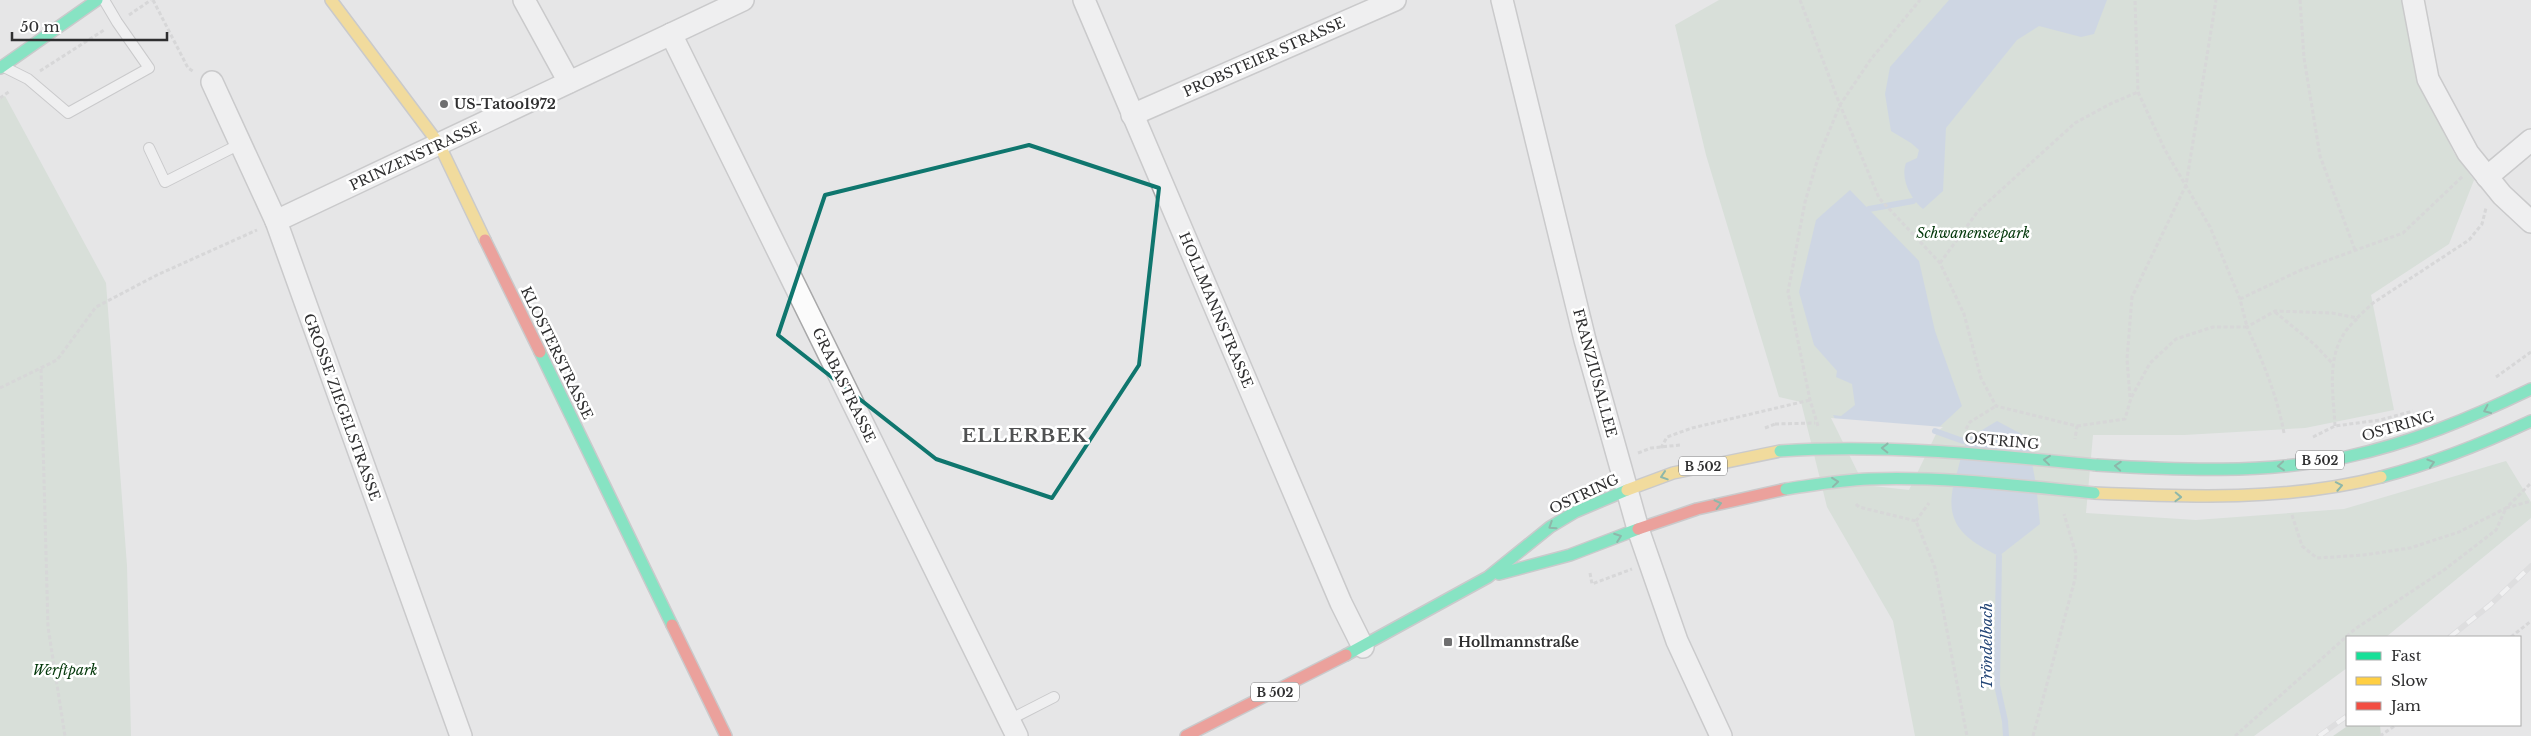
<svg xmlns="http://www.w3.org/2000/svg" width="2531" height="736" font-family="'Libre Baskerville',serif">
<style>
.green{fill:#c7d7c7}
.forest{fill:#bbcdba}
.water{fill:#b2c4de}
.pier{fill:#e6e6e7}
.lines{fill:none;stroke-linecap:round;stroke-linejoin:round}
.stream{stroke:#b2c4de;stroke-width:6}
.lane-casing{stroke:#a8a8a9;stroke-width:12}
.street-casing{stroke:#a8a8a9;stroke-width:24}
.fast-casing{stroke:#a8a8a9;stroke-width:14}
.slow-casing{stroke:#a8a8a9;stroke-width:14}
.jam-casing{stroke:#a8a8a9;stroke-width:14}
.path{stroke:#c5c5c5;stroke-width:3;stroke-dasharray:4 2.5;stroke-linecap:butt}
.lane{stroke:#fbfbfb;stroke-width:10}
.street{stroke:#fbfbfb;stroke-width:21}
.fast{stroke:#16e098;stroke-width:11}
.slow{stroke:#ffcf43;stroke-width:11}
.jam{stroke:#f24e42;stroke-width:11}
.rail-casing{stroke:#d4d4d5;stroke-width:5.5}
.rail{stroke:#fff;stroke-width:4;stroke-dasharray:11;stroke-linecap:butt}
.fast-bridge-casing{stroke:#bdb2b3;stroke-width:14;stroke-linecap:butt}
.path-bridge{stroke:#c5c5c5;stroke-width:3;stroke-dasharray:4 2.5;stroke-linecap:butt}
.fast-bridge{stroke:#16e098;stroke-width:11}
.oneway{stroke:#247f5f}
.marked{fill:none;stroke:#0f766e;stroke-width:4;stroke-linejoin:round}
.poi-dot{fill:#6f6f70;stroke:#fff;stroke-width:2}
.labels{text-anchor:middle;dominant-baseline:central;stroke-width:5;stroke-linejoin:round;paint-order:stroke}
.shield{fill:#fff;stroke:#6d6d6e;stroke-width:1}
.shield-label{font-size:12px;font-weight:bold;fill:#2f2f30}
.street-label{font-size:14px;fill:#2f2f30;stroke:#fff}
.poi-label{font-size:14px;font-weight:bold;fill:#2f2f30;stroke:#fff;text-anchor:start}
.park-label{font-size:14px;font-style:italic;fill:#023709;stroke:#fff}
.water-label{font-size:15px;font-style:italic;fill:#244676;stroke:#fff}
.district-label{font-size:19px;font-weight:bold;letter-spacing:1px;fill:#505152;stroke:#fff}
</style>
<rect width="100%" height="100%" fill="#e6e6e7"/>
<g class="green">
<polygon points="1719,0 2406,0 2417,77 2454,153 2474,180 2449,244 2371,295 2394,410 2305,428 2184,435 2093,435 2086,513 2196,520 2344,509 2506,461 2531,502 2531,518 2386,637 2347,637 2347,668 2254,736 1915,736 1893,621 1827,507 1801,402 1779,397 1706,155 1675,25"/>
<polygon points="5,96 106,283 127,566 131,736 0,736 0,99"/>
</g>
<polygon class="forest" points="2349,725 2380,725 2381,736 2333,736"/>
<g class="water">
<path d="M1949,0H2107L2094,34L2081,37L2039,26L2017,40L1946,128L1943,191L1923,209C1911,199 1900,179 1906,163L1917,158L1919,150L1911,143L1891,131L1885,94L1890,67Z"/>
<polygon points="1850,190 1919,261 1935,331 1962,406 1935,431 1866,483 1833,415 1841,416 1855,405 1852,384 1836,377 1837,371 1814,345 1799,292 1816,220"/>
<path d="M1997,421L2027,437L2036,484L2040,524L1999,556C1955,535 1942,517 1958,469C1960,461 1962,451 1966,443C1971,435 1988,427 1997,421Z"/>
</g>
<polygon class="pier" points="1831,418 1943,427 1937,432 1909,490 1864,485"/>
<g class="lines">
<g class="stream">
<polyline points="1869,209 1913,201"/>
<polyline points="1935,431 1963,441"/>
<polyline points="1999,556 1997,685 2005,721 2006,736"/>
</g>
<defs>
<g id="lane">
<polyline points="6,68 28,79 68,113 149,68 117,22 104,0"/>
<polyline points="149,148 165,182 240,144"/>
<polyline points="1009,720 1054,697"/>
</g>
<g id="street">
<polyline points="524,0 569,82"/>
<polyline points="1084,0 1341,603 1363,647"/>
<polyline points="1502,0 1585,340 1638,529 1677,641 1721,736"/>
<polyline points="2413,0 2428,79 2468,153 2502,195 2531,222"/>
<polyline points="671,34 1017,736"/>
<polyline points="212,82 276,221 461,736"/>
<polyline points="1132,115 1395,0"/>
<polyline points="2487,177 2531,140"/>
<polyline points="276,221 743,0"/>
</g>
<g id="fast">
<polyline points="0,68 97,0"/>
<polyline points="540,352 672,625"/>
<path d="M2096,465C2179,470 2264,474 2346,457C2411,443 2471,418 2531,389"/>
<path d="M2381,477C2434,463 2482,444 2531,421"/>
<polyline points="1499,574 1570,555 1638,529"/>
<polyline points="1346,655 1488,577 1550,527 1575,512 1627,490"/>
</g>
<g id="slow">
<polyline points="331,0 439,144 485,240"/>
<polyline points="1627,490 1673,473 1780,451"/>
<path d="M2094,493C2189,497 2288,501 2381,477"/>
</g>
<g id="jam">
<polyline points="485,240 540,352"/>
<polyline points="1638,529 1697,509 1786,489"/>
<polyline points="672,625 726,736"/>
<polyline points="1186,736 1346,655"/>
</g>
</defs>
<use href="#lane" class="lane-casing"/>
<use href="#street" class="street-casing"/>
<use href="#fast" class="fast-casing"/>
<use href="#slow" class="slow-casing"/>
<use href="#jam" class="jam-casing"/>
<g class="path">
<polyline points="153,0 188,68 194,72"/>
<polyline points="1800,0 1840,105 1879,198 1940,263 1964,314 1981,378 1996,406 2077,426 2075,439"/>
<polyline points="2300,0 2304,58 2320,156 2355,250"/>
<polyline points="129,15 151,0"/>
<polyline points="40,71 104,30"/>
<polyline points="0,98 10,91"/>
<polyline points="1940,263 1978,211 2075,123 2110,104 2138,92"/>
<polyline points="2240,299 2301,270 2403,233 2463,176"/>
<polyline points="2275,312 2314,344 2333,364"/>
<polyline points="41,369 48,627 65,736"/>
<polyline points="2496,377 2531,352"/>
<polyline points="0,388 57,360 96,307 157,275 257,230"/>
<polyline points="2130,397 2127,359 2132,297 2186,185 2216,0"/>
<polyline points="1818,426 1810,400 1788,292 1805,202 1818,158 1840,105 1871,59 1920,0"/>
<polyline points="2077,426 2125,419 2131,398 2150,363 2176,339 2213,327 2247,327 2240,299 2210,227 2165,150 2138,92 2135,0"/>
<path d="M2335,426C2333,387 2324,347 2357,319"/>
<polyline points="1765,428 1775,424"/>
<polyline points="1966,429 1970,422 1996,406"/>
<path d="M2284,433C2277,395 2263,362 2247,327L2275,311L2332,313L2357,318L2373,303L2469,240L2482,224L2486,208"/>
<polyline points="2313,437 2335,426 2380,420 2413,411"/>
<polyline points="1661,448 1667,437 1692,428 1810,400"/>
<polyline points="1638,453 1651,448 1680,445"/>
<polyline points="1856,504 1859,507 1916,521 1935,568 1967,736"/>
<polyline points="2292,515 2302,546 2317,558 2364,555 2410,548 2459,532 2506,508 2531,483"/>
<polyline points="1916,521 1929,503"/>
<polyline points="1590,573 1592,584 1632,569"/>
<polyline points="2511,637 2531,621"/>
<polyline points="2033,736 2075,579 2076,554 2064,514"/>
<polyline points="2235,736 2355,629 2444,570 2496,530 2506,508 2531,501"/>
<polyline points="2380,736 2396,725"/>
</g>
<use href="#lane" class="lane"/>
<use href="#street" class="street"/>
<use href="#fast" class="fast"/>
<use href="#slow" class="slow"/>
<use href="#jam" class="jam"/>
<defs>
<g id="rail">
<polyline points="2450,637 2490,605 2531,566"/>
<polyline points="2319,736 2347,716"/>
</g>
</defs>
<use href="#rail" class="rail-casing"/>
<use href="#rail" class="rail"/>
<defs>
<g id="fast-bridge">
<path d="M1780,451C1886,444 1990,455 2096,465"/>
<path d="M1786,489C1814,485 1841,480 1869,479C1944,476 2020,486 2094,493"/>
</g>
</defs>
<use href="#fast-bridge" class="fast-bridge-casing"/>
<polyline class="path-bridge" points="1775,424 1815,423"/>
<use href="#fast-bridge" class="fast-bridge"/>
</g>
<defs><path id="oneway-chevron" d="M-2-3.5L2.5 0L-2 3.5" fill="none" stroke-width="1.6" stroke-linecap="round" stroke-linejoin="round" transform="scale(1.25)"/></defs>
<g class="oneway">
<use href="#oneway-chevron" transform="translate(2487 410) rotate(156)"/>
<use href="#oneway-chevron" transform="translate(1885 448) rotate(-179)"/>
<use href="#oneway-chevron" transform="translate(2047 460) rotate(-174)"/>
<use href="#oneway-chevron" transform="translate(2431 463) rotate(-17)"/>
<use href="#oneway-chevron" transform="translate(2118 466) rotate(-176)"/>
<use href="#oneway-chevron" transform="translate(2281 466) rotate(175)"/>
<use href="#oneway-chevron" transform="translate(1664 476) rotate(162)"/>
<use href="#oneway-chevron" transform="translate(1835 482) rotate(-6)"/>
<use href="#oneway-chevron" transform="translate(2339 486) rotate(-11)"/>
<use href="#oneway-chevron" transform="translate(2178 497) rotate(2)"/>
<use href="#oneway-chevron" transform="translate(1718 504) rotate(-14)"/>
<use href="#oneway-chevron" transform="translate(1552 526) rotate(147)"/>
<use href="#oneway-chevron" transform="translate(1618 537) rotate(-20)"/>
</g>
<path d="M0 0H2531V736H0ZM1029,145L1159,188L1139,365L1052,498L936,459L778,335L825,195Z" fill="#e6e6e7" fill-opacity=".55" fill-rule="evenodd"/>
<path class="marked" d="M1029,145L1159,188L1139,365L1052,498L936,459L778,335L825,195Z"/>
<g class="poi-dot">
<circle cx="444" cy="104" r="5"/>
<rect x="1443" y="637" width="10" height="10" rx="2.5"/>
</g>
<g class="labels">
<g class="shield">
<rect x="2296" y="450.5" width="48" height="19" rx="4"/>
<rect x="1679" y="456.5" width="48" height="19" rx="4"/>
<rect x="1251" y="682.5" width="48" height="19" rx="4"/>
</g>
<g class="shield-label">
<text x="2320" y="460">B 502</text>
<text x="1703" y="466">B 502</text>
<text x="1275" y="692">B 502</text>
</g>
<g class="street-label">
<text transform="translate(1264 57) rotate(-24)">PROBSTEIER STRASSE</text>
<text transform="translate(415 156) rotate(-25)">PRINZENSTRASSE</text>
<text transform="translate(1216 310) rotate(67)">HOLLMANNSTRASSE</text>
<text transform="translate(557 353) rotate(64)">KLOSTERSTRASSE</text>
<text transform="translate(1595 373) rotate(75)">FRANZIUSALLEE</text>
<text transform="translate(844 385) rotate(64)">GRABASTRASSE</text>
<text transform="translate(342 407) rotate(70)">GROSSE ZIEGELSTRASSE</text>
<text transform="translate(2398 426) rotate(-16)">OSTRING</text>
<text transform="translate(2002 441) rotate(5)">OSTRING</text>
<text transform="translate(1584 494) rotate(-25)">OSTRING</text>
</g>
<g class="poi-label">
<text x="454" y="104">US-Tatoo1972</text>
<text x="1458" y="642">Hollmannstraße</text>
</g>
<g class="park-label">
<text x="1973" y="233">Schwanenseepark</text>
<text x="65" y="670">Werftpark</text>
</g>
<g class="water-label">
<text transform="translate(1986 646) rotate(-90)">Tröndelbach</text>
</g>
<g class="district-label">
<text x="1025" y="435">ELLERBEK</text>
</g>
</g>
<rect x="2346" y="636" width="175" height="90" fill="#ffffff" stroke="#acacac"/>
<rect x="2356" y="652" width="25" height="8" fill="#16e098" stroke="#acacac"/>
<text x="2391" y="661" font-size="15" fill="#2f2f30">Fast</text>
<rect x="2356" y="677" width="25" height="8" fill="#ffcf43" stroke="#acacac"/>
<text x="2391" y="686" font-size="15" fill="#2f2f30">Slow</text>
<rect x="2356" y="702" width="25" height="8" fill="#f24e42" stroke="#acacac"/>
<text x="2391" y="711" font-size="15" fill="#2f2f30">Jam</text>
<path d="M12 32v8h155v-8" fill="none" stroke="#2f2f30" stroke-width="2.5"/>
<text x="20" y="32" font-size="15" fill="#2f2f30" stroke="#ffffff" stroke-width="4" paint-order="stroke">50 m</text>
</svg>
